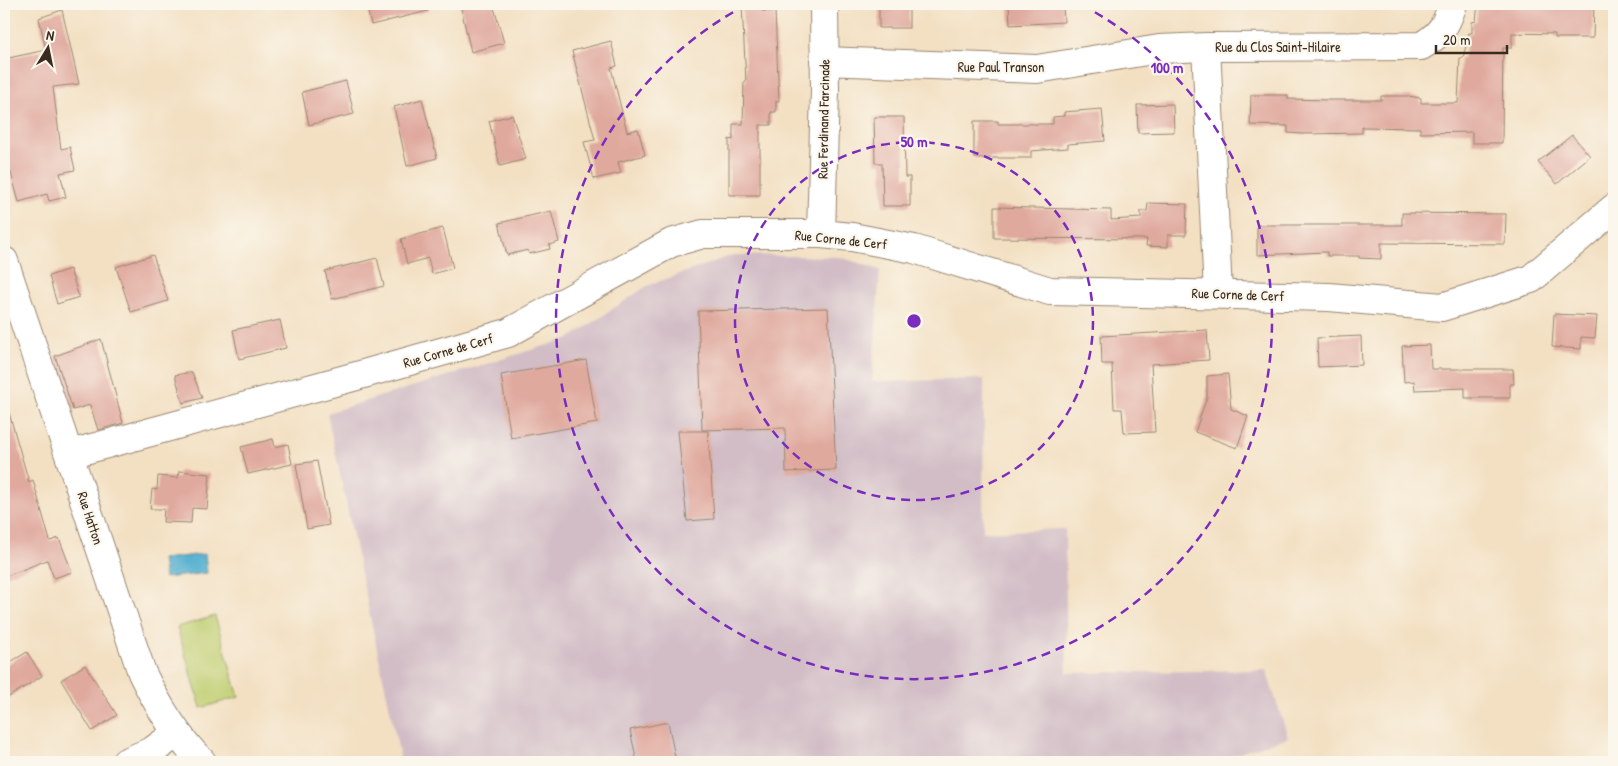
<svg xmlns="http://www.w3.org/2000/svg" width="1618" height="766" font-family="'Patrick Hand',sans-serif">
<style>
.industrial{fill:#d2bdc6}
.green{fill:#bfcd6f;stroke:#7d7c46}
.water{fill:#51aecf;stroke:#466c76}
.building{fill:#e0a99e}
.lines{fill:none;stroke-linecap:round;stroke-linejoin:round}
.minor-casing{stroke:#978570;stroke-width:30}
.minor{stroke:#fff;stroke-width:28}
.ring{fill:none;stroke:#7b2cbf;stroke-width:2.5;stroke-dasharray:9 6}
.labels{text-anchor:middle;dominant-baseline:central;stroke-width:4.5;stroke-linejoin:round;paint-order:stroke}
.street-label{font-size:14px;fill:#3b2a1e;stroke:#fbf7ec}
.centre{fill:#7b2cbf;stroke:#fbf7ec;stroke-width:2.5}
.ring-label{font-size:15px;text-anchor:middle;font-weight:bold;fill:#7b2cbf;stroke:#fbf7ec;stroke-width:4.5;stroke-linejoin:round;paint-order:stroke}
</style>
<rect width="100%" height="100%" fill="#fbf7ec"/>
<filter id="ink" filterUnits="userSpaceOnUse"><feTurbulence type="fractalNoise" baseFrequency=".02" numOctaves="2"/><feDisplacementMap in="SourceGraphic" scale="10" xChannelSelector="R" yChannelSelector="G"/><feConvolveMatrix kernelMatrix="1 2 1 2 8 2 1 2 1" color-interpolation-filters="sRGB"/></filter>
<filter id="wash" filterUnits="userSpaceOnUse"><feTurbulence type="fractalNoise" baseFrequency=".0096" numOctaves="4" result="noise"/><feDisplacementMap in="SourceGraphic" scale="20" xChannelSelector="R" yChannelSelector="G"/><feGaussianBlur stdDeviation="1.12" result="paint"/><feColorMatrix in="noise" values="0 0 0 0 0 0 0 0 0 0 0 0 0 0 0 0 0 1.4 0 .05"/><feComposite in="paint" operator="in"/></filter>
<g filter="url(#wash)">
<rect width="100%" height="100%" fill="#f3e0c3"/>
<polygon class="industrial" points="733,255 840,257 880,270 872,382 984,379 983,532 1065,529 1067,673 1266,670 1288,737 1213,762 401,762 327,413 570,338 647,286"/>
<polygon class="green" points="215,616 239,697 201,708 177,627"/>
<polygon class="water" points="205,554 207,573 165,578 162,559"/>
<g id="blocks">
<g class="building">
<polygon points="366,4 427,4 428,11 371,25"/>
<polygon points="460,4 493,4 504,43 471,52"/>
<polygon points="742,4 762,4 762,11 775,11 779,101 776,101 776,112 771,112 771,125 760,125 760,195 729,195 729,139 733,140 733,124 743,124 744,82 746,82"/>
<rect x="879" y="4" width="30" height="24"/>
<polygon points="1009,4 1063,4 1064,22 1010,25"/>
<polygon points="1478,4 1594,4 1593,38 1555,38 1555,34 1512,33 1512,48 1503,48 1502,143 1472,143 1472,132 1420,133 1420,128 1362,127 1362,133 1302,134 1288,133 1288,126 1250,125 1251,95 1288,95 1288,99 1328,100 1381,100 1381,96 1408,96 1421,98 1421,103 1458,103 1460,58 1463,58 1469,33 1472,33 1472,22 1476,21"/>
<polygon points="62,10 79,84 53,87 61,149 70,147 75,170 60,173 66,197 49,201 47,194 19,202 4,148 4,59 46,50 39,18"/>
<polygon points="611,41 617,66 611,68 627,132 638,129 645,155 618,162 621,173 594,179 584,142 595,140 572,51"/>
<polygon points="346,81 354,114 309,125 302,92"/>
<polygon points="422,99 437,158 407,166 394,107"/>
<polygon points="1173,104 1174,132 1138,133 1137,105"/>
<polygon points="1102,109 1105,141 1068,144 1068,148 1031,151 1031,158 974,158 974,121 998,121 998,124 1053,124 1053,117 1064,116 1064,112"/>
<polygon points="512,115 526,159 500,166 489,121"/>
<polygon points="874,117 904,117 905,177 910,177 910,206 883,206 882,163 875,163"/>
<polygon points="1572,135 1590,156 1557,184 1538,162"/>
<polygon points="1148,203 1187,204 1186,235 1168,235 1168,247 1146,246 1147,239 994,238 994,207 1111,210 1111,220 1141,218 1141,211 1147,211"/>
<polygon points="551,211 559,242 549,245 550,249 529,254 528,250 507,255 499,223"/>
<polygon points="1402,213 1506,214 1505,244 1381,243 1381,259 1359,258 1359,256 1327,256 1327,252 1257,255 1257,225 1402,225"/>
<polygon points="443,228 453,268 432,274 428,258 407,264 401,239"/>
<polygon points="153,255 168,301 131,312 116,267"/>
<polygon points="377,258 384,286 332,299 325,271"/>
<polygon points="70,269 79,297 57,304 49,276"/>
<polygon points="828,308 836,470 786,472 785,428 702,430 698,311"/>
<polygon points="1554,314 1597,316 1595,338 1581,337 1581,349 1552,347"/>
<polygon points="280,320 286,348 239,359 233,330"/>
<polygon points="1207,330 1209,360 1151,364 1155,432 1124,433 1122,409 1114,409 1112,364 1102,364 1101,336"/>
<polygon points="1361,336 1362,365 1318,367 1317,338"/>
<polygon points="101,339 123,423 98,430 90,405 73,410 55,356"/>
<polygon points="1430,345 1431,369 1513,369 1514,384 1510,384 1510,398 1465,398 1465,388 1415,390 1414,381 1404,382 1402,346"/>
<polygon points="586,360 597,423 511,438 501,375"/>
<polygon points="192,372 202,398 183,403 175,375"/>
<polygon points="1228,374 1231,409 1248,416 1237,448 1195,432 1207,397 1207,376"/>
<polygon points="9,413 29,482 33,480 50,541 59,538 72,572 54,578 47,560 4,577 4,414"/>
<polygon points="678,431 708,431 714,519 687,521"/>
<polygon points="273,439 275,447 288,444 292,464 248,474 241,447"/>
<polygon points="317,461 329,525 307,529 296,464"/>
<polygon points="179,471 210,474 207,509 192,508 191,523 163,522 164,509 150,509 152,489 157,490 158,476 178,478"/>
<polygon points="27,652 42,676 4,700 4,666"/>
<polygon points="85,665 117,715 92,731 61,680"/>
<polygon points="668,722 676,762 637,762 630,730"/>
</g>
</g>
</g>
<g filter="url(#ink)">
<use href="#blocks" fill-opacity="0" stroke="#978570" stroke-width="1"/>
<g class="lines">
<defs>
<g id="minor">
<polyline points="1206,47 1218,293"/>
<path d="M824,61L1037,69L1159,49L1206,47L1421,46C1441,35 1446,25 1453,4"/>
<polyline points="821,234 825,90 824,4"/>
<path d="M4,261L142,673C158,706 176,736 202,762"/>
<polyline points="70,454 353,377 508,333 671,243 703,234 821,234 852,237 914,249 1050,291 1329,297 1442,307 1531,279 1614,208"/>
<polyline points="126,762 152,751 177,733"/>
</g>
</defs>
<use href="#minor" class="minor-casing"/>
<use href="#minor" class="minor"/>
</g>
</g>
<g class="ring">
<circle cx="914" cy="321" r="179"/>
<path d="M1082 5A358 358 0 1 1 746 5"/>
</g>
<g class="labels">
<g class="street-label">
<text x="1278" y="46">Rue du Clos Saint-Hilaire</text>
<text x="1001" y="66">Rue Paul Transon</text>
<text transform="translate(823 119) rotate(-89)">Rue Ferdinand Farcinade</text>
<text transform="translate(841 239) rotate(6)">Rue Corne de Cerf</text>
<text transform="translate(1238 294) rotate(2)">Rue Corne de Cerf</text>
<text transform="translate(448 350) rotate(-16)">Rue Corne de Cerf</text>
<text transform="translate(91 518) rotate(72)">Rue Hatton</text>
</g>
</g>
<circle cx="914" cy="321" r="8" class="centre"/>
<g class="ring-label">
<text x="1167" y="73">100 m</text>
<text x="914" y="147">50 m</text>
</g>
<rect width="1618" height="766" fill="none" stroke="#fbf7ec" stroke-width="20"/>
<g transform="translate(48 48) rotate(10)" stroke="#fbf7ec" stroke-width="4" paint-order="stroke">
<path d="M0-4L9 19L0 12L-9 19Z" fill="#3b2a1e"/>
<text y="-8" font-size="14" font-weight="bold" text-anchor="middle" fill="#3b2a1e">N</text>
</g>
<path d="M1436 45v8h71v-8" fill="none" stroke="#3b2a1e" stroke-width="2.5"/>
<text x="1443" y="45" font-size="15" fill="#3b2a1e" stroke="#fbf7ec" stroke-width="4" paint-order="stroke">20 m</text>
</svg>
